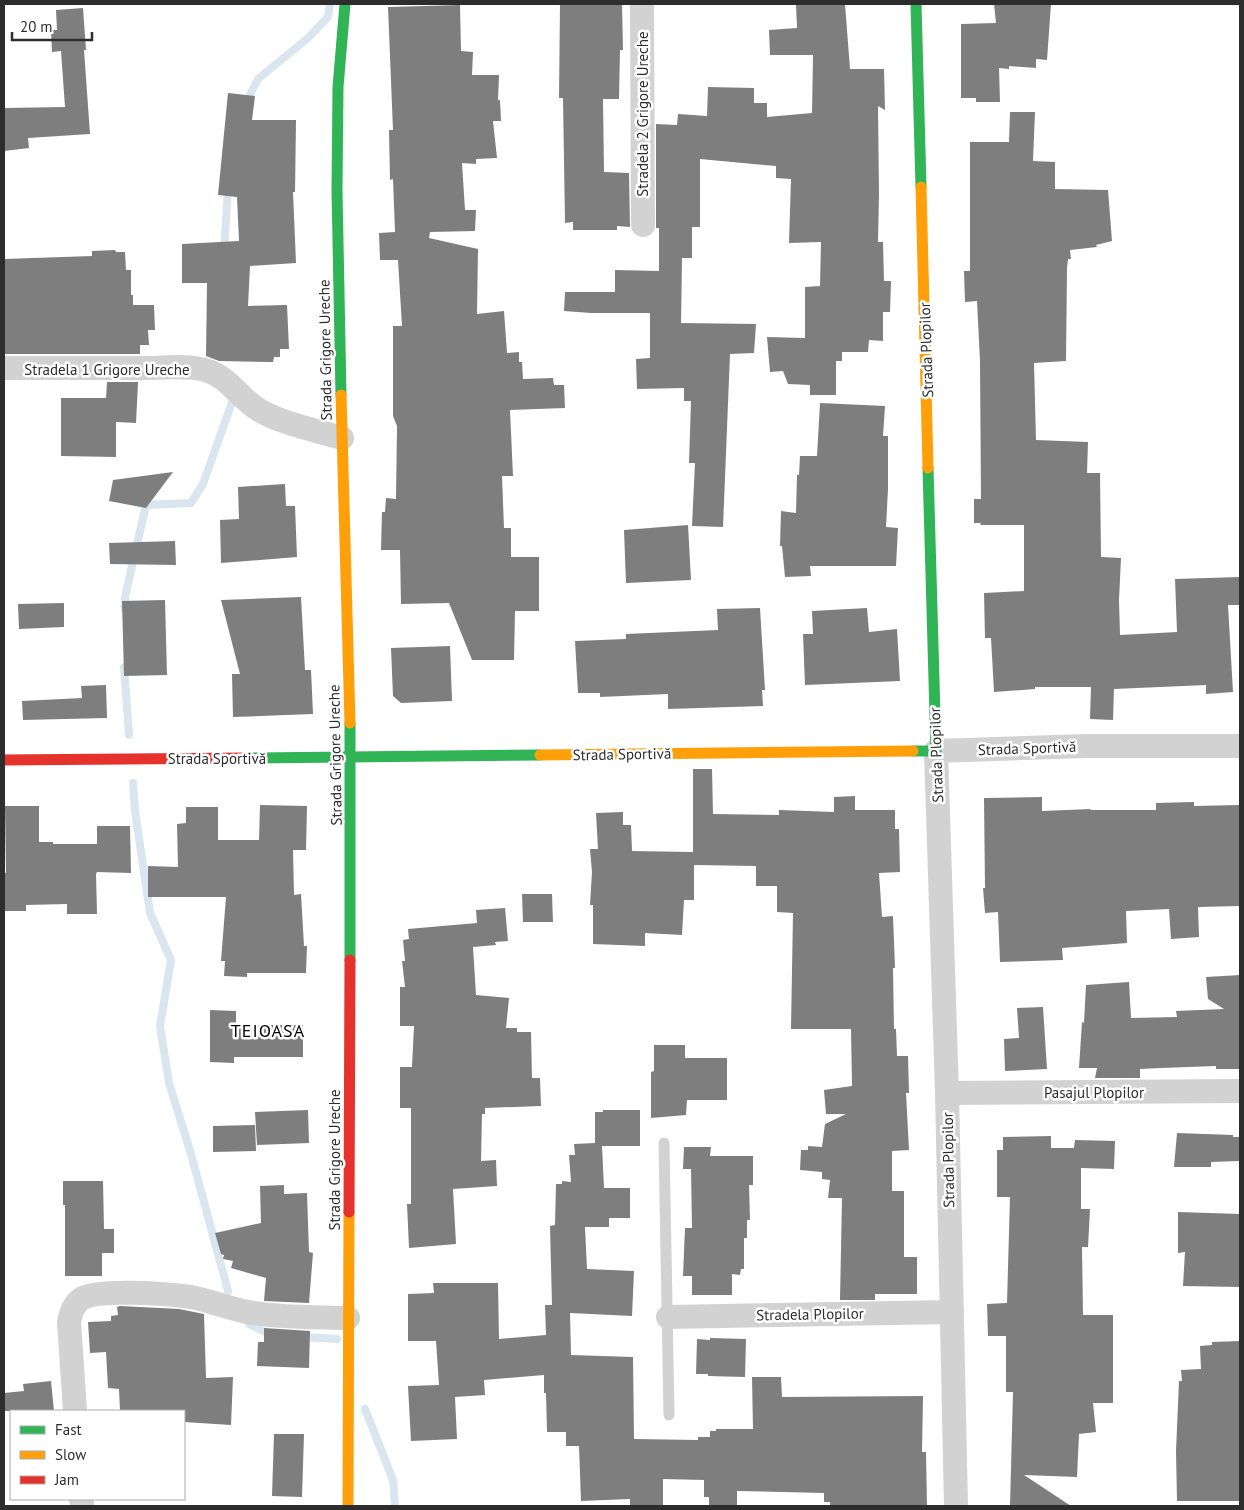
<svg xmlns="http://www.w3.org/2000/svg" width="1244" height="1510" font-family="'PT Sans',sans-serif">
<style>
.lines{fill:none;stroke-linecap:round;stroke-linejoin:round}
.stream{stroke:#d9e6ef;stroke-width:8}
.building{fill:#7e7e7e}
.lane{stroke:#d2d2d2;stroke-width:11}
.street{stroke:#d2d2d2;stroke-width:24}
.fast{stroke:#30b455;stroke-width:11}
.slow{stroke:#ff9f0a;stroke-width:11}
.jam{stroke:#e5322d;stroke-width:11}
.labels{text-anchor:middle;dominant-baseline:central;stroke-width:5;stroke-linejoin:round;paint-order:stroke}
.street-label{font-size:15px;fill:#2d2d2d;stroke:#fff}
.quarter-label{font-size:18px;letter-spacing:1px;fill:#000;stroke:#fff}
</style>
<rect width="100%" height="100%" fill="#fff"/>
<g class="lines">
<g class="stream">
<polyline points="245,104 258,79 308,38 328,17 330,4"/>
<polyline points="224,251 228,188"/>
<polyline points="125,610 125,597 146,505 191,503 203,484 235,394"/>
<polyline points="124,667 129,735"/>
<polyline points="133,783 135,811 150,913 171,960 160,1026 169,1083 191,1154 228,1291"/>
<polyline points="249,1324 273,1336"/>
<polyline points="302,1337 337,1339"/>
<polyline points="365,1409 393,1480 395,1506"/>
</g>
</g>
<g class="building">
<polygon points="560,4 622,4 623,50 620,50 619,99 603,99 604,172 629,173 630,227 617,226 617,230 573,230 573,222 565,223 563,98 559,98"/>
<polygon points="796,4 845,4 850,69 884,69 885,110 878,106 879,194 878,242 883,242 884,281 891,281 890,312 883,312 883,341 869,340 868,352 842,352 842,361 836,361 836,395 810,395 810,385 788,384 783,371 770,372 767,337 805,338 805,287 820,286 821,242 789,243 791,179 776,178 776,166 700,159 700,227 692,227 692,258 682,258 681,323 756,324 754,353 730,354 723,527 692,526 695,463 689,463 691,401 684,401 684,388 637,389 636,359 650,358 650,313 591,313 564,311 565,292 615,292 615,270 659,271 659,228 656,228 656,124 677,125 678,114 707,116 708,87 754,88 754,103 767,103 767,117 812,113 813,55 770,55 769,30 797,28"/>
<polygon points="994,4 1051,4 1047,60 1036,59 1036,68 1009,66 1009,69 999,68 1000,102 976,102 976,98 961,98 961,24 996,23"/>
<polygon points="460,5 461,51 473,52 472,75 499,75 498,100 500,100 501,121 493,121 497,158 476,159 476,164 462,163 465,210 476,210 475,231 430,232 429,238 478,249 477,314 504,311 507,353 519,352 519,362 522,362 523,379 553,378 554,385 564,385 565,408 510,410 513,476 502,476 504,528 511,528 511,557 539,557 539,611 515,611 514,660 472,660 449,603 401,604 400,550 381,550 382,512 385,512 386,498 396,499 397,426 393,416 393,326 402,326 398,260 380,260 379,233 395,232 393,179 390,180 389,130 393,130 388,7"/>
<polygon points="83,8 86,50 84,50 90,134 28,138 29,148 4,151 4,108 65,107 61,51 52,52 51,30 57,30 56,10"/>
<polygon points="228,93 255,96 252,120 296,120 295,192 293,192 296,263 250,266 248,306 287,305 289,349 280,349 280,357 274,357 273,362 219,361 206,356 207,283 182,283 182,244 239,241 237,197 218,195"/>
<polygon points="1010,112 1035,112 1033,161 1055,162 1055,189 1108,190 1112,241 1096,245 1097,247 1070,250 1071,259 1068,259 1067,268 1066,361 1034,363 1036,440 1088,442 1087,473 1100,473 1101,557 1121,558 1119,600 1120,635 1177,632 1175,579 1240,577 1240,605 1228,605 1233,692 1206,694 1206,685 1114,689 1113,720 1090,719 1091,687 1035,687 1035,689 994,692 991,638 985,638 984,593 1024,591 1024,525 980,525 981,523 974,523 974,499 981,499 980,361 977,301 965,302 964,271 970,271 970,142 1009,142"/>
<polygon points="115,250 116,252 125,252 126,270 131,270 131,295 133,295 133,305 154,305 155,330 148,330 149,345 140,345 140,354 4,354 4,259 92,256 92,251"/>
<polygon points="107,382 138,382 136,423 116,422 116,457 61,456 61,398 106,398"/>
<polygon points="820,403 885,406 883,436 888,436 888,489 886,527 898,528 896,566 810,566 811,576 785,577 782,546 780,546 781,511 796,513 797,475 799,475 800,456 817,456"/>
<polygon points="173,472 146,508 109,501 113,480"/>
<polygon points="285,484 286,506 295,506 297,557 221,563 220,520 239,519 238,487"/>
<polygon points="688,525 691,580 626,583 624,530"/>
<polygon points="175,541 176,565 110,564 109,543"/>
<polygon points="301,597 305,670 311,670 313,714 233,717 232,674 240,674 221,600"/>
<polygon points="165,600 167,675 124,676 122,601"/>
<polygon points="64,603 64,627 19,629 18,604"/>
<polygon points="760,608 765,690 762,690 763,706 668,709 668,694 600,697 600,693 578,693 575,641 626,639 626,634 718,630 717,609"/>
<polygon points="867,608 869,632 897,629 900,681 805,685 803,634 813,634 812,611"/>
<polygon points="450,646 452,701 401,703 393,696 391,648"/>
<polygon points="106,685 107,718 23,720 22,701 82,698 81,686"/>
<polygon points="693,769 712,769 713,814 779,815 779,810 834,812 834,797 855,796 855,810 895,810 895,829 899,829 900,872 879,873 882,917 893,916 895,968 893,968 894,1029 896,1029 897,1056 908,1056 909,1093 906,1093 909,1150 892,1151 892,1191 904,1191 904,1257 917,1257 917,1294 875,1294 875,1300 840,1300 842,1198 828,1198 830,1180 822,1179 822,1172 800,1170 801,1150 808,1150 808,1146 822,1147 825,1124 846,1114 826,1114 824,1090 852,1086 851,1029 791,1029 793,913 777,912 777,886 756,886 756,866 694,865 694,900 684,900 682,935 645,933 645,946 593,944 593,905 590,905 592,872 590,849 598,849 596,813 623,812 623,825 631,825 632,851 693,852"/>
<polygon points="1042,797 1042,811 1091,809 1090,810 1156,810 1156,803 1194,802 1194,806 1240,805 1240,906 1198,907 1199,937 1171,939 1169,909 1126,911 1127,943 1062,948 1063,960 1000,962 998,912 985,913 983,888 985,888 984,798"/>
<polygon points="260,805 307,806 306,850 293,850 294,895 301,894 304,946 307,946 306,973 247,973 247,977 224,976 225,961 221,961 226,897 148,897 148,866 178,867 177,824 186,823 186,807 218,807 218,840 259,840"/>
<polygon points="5,806 39,806 39,842 53,842 53,844 97,844 97,826 130,826 131,873 97,872 96,874 97,914 67,914 67,904 26,905 26,911 4,911 4,873 6,873"/>
<polygon points="522,894 552,894 553,922 523,922"/>
<polygon points="505,908 508,941 495,942 496,945 473,947 476,995 509,998 506,1028 517,1028 517,1032 531,1032 532,1078 540,1078 541,1106 485,1108 485,1114 482,1114 481,1161 496,1160 497,1186 453,1189 456,1244 409,1248 407,1204 411,1204 411,1108 400,1108 400,1067 412,1067 414,1026 400,1026 400,987 405,987 402,961 405,961 403,940 409,939 408,929 477,923 476,910"/>
<polygon points="1240,975 1240,1069 1216,1069 1216,1066 1161,1068 1140,1069 1140,1078 1095,1078 1097,1068 1079,1068 1082,1022 1084,1023 1086,985 1129,982 1131,1018 1177,1017 1176,1011 1224,1009 1208,999 1206,977"/>
<polygon points="1043,1007 1047,1069 1005,1071 1004,1039 1019,1038 1017,1008"/>
<polygon points="210,1010 236,1011 236,1025 303,1025 303,1057 234,1057 234,1063 210,1062"/>
<polygon points="654,1045 685,1045 685,1058 727,1058 727,1100 687,1100 686,1115 651,1118 651,1072 654,1071"/>
<polygon points="308,1110 309,1143 257,1145 255,1112"/>
<polygon points="603,1110 640,1110 640,1146 602,1146 604,1188 630,1188 630,1218 609,1218 609,1227 585,1227 587,1269 634,1271 632,1316 570,1313 571,1355 633,1357 634,1439 698,1440 698,1437 710,1437 710,1431 716,1431 716,1429 753,1429 752,1377 781,1377 782,1397 923,1396 922,1452 926,1452 927,1506 830,1506 830,1502 824,1502 824,1493 737,1491 737,1506 709,1506 709,1497 704,1497 704,1480 663,1479 663,1506 630,1506 630,1499 581,1501 579,1446 566,1446 566,1432 547,1432 546,1393 544,1393 544,1375 484,1380 485,1395 455,1397 457,1439 411,1441 408,1386 439,1385 436,1341 408,1341 408,1294 434,1293 433,1283 498,1283 499,1339 546,1335 545,1305 552,1305 550,1226 555,1225 556,1184 562,1184 562,1181 571,1182 569,1155 575,1155 574,1144 595,1143 595,1112 603,1112"/>
<polygon points="255,1125 256,1151 213,1152 213,1126"/>
<polygon points="1177,1133 1233,1135 1233,1137 1240,1137 1240,1161 1211,1162 1211,1167 1174,1167"/>
<polygon points="1051,1136 1051,1148 1074,1148 1075,1140 1115,1141 1114,1169 1081,1168 1081,1209 1090,1209 1088,1247 1082,1247 1083,1315 1113,1315 1113,1403 1093,1403 1096,1432 1079,1434 1077,1477 1024,1475 1071,1506 1010,1506 1013,1392 1006,1392 1006,1336 988,1336 987,1304 1007,1303 1010,1197 997,1197 997,1150 1003,1150 1003,1137"/>
<polygon points="684,1147 711,1147 710,1156 753,1156 753,1185 749,1185 750,1220 747,1220 747,1238 744,1238 744,1269 741,1269 740,1275 732,1274 732,1295 692,1295 692,1276 683,1276 685,1228 692,1228 691,1169 683,1169"/>
<polygon points="63,1181 103,1181 104,1229 114,1229 114,1253 102,1253 102,1276 65,1276 65,1205 63,1205"/>
<polygon points="284,1185 284,1194 307,1193 309,1252 313,1253 309,1303 264,1301 266,1278 231,1268 233,1261 223,1259 224,1255 221,1254 215,1233 261,1223 260,1186"/>
<polygon points="1178,1212 1240,1214 1240,1287 1183,1286 1185,1252 1178,1253"/>
<polygon points="120,1306 179,1309 204,1314 206,1378 233,1377 231,1425 184,1422 184,1411 120,1411 119,1389 108,1388 106,1352 90,1353 88,1322 111,1321 111,1316 118,1315 117,1307"/>
<polygon points="264,1328 310,1331 309,1368 257,1366 258,1342 264,1342"/>
<polygon points="710,1338 746,1339 745,1377 708,1376 708,1374 696,1374 697,1339 710,1340"/>
<polygon points="1240,1341 1240,1501 1177,1501 1176,1451 1179,1381 1182,1381 1181,1370 1201,1369 1200,1346 1212,1345 1212,1342"/>
<polygon points="51,1381 54,1411 4,1411 4,1393 24,1391 23,1384"/>
<polygon points="274,1434 304,1434 302,1497 272,1496"/>
</g>
<g class="lines">
<polyline class="lane" points="664,1143 669,1415"/>
<g class="street">
<polyline points="642,4 643,225"/>
<path d="M4,368C52,368 100,368 148,368C166,368 187,365 205,370C228,376 239,398 259,410C283,424 315,430 342,438"/>
<polyline points="947,1093 1240,1091"/>
<polyline points="668,1317 952,1312"/>
<path d="M75,1411L69,1322C71,1313 73,1305 81,1299C98,1288 169,1294 191,1297C212,1301 232,1310 253,1313C284,1318 317,1317 348,1318"/>
<polyline points="81,1499 82,1504"/>
<polyline points="956,1506 947,1093 936,751 1085,746 1240,746"/>
</g>
<g class="fast">
<polyline points="916,4 921,187"/>
<polyline points="341,395 337,190 338,87 345,4"/>
<polyline points="350,723 350,960"/>
<polyline points="913,751 936,751 928,468"/>
<polyline points="249,758 540,755"/>
</g>
<g class="slow">
<polyline points="921,187 928,468"/>
<polyline points="341,395 350,723"/>
<polyline points="540,755 913,751"/>
<polyline points="348,1506 349,1212"/>
</g>
<g class="jam">
<polyline points="4,760 249,758"/>
<polyline points="349,1212 350,960"/>
</g>
</g>
<g class="labels">
<g class="street-label">
<text transform="translate(642 114) rotate(-90)">Stradela 2 Grigore Ureche</text>
<text transform="translate(325 350) rotate(-91)">Strada Grigore Ureche</text>
<text transform="translate(926 350) rotate(-92)">Strada Plopilor</text>
<text x="107" y="369">Stradela 1 Grigore Ureche</text>
<text transform="translate(1027 748) rotate(-2)">Strada Sportivă</text>
<text transform="translate(622 754) rotate(-1)">Strada Sportivă</text>
<text transform="translate(335 755) rotate(-91)">Strada Grigore Ureche</text>
<text transform="translate(936 755) rotate(-92)">Strada Plopilor</text>
<text x="217" y="758">Strada Sportivă</text>
<text x="1094" y="1092">Pasajul Plopilor</text>
<text transform="translate(334 1160) rotate(-90)">Strada Grigore Ureche</text>
<text transform="translate(948 1160) rotate(-91)">Strada Plopilor</text>
<text transform="translate(810 1314) rotate(-1)">Stradela Plopilor</text>
</g>
<g class="quarter-label">
<text x="268" y="1030">TEIOASA</text>
</g>
</g>
<rect width="1244" height="1510" fill="none" stroke="#2d2d2d" stroke-width="10"/>
<rect x="10" y="1410" width="175" height="90" fill="#ffffff" stroke="#ababab"/>
<rect x="20" y="1426" width="25" height="8" fill="#30b455" stroke="#ababab"/>
<text x="55" y="1435" font-size="15" fill="#2d2d2d">Fast</text>
<rect x="20" y="1451" width="25" height="8" fill="#ff9f0a" stroke="#ababab"/>
<text x="55" y="1460" font-size="15" fill="#2d2d2d">Slow</text>
<rect x="20" y="1476" width="25" height="8" fill="#e5322d" stroke="#ababab"/>
<text x="55" y="1485" font-size="15" fill="#2d2d2d">Jam</text>
<path d="M12 32v8h80v-8" fill="none" stroke="#2d2d2d" stroke-width="2.5"/>
<text x="20" y="32" font-size="15" fill="#2d2d2d" stroke="#ffffff" stroke-width="4" paint-order="stroke">20 m</text>
</svg>
